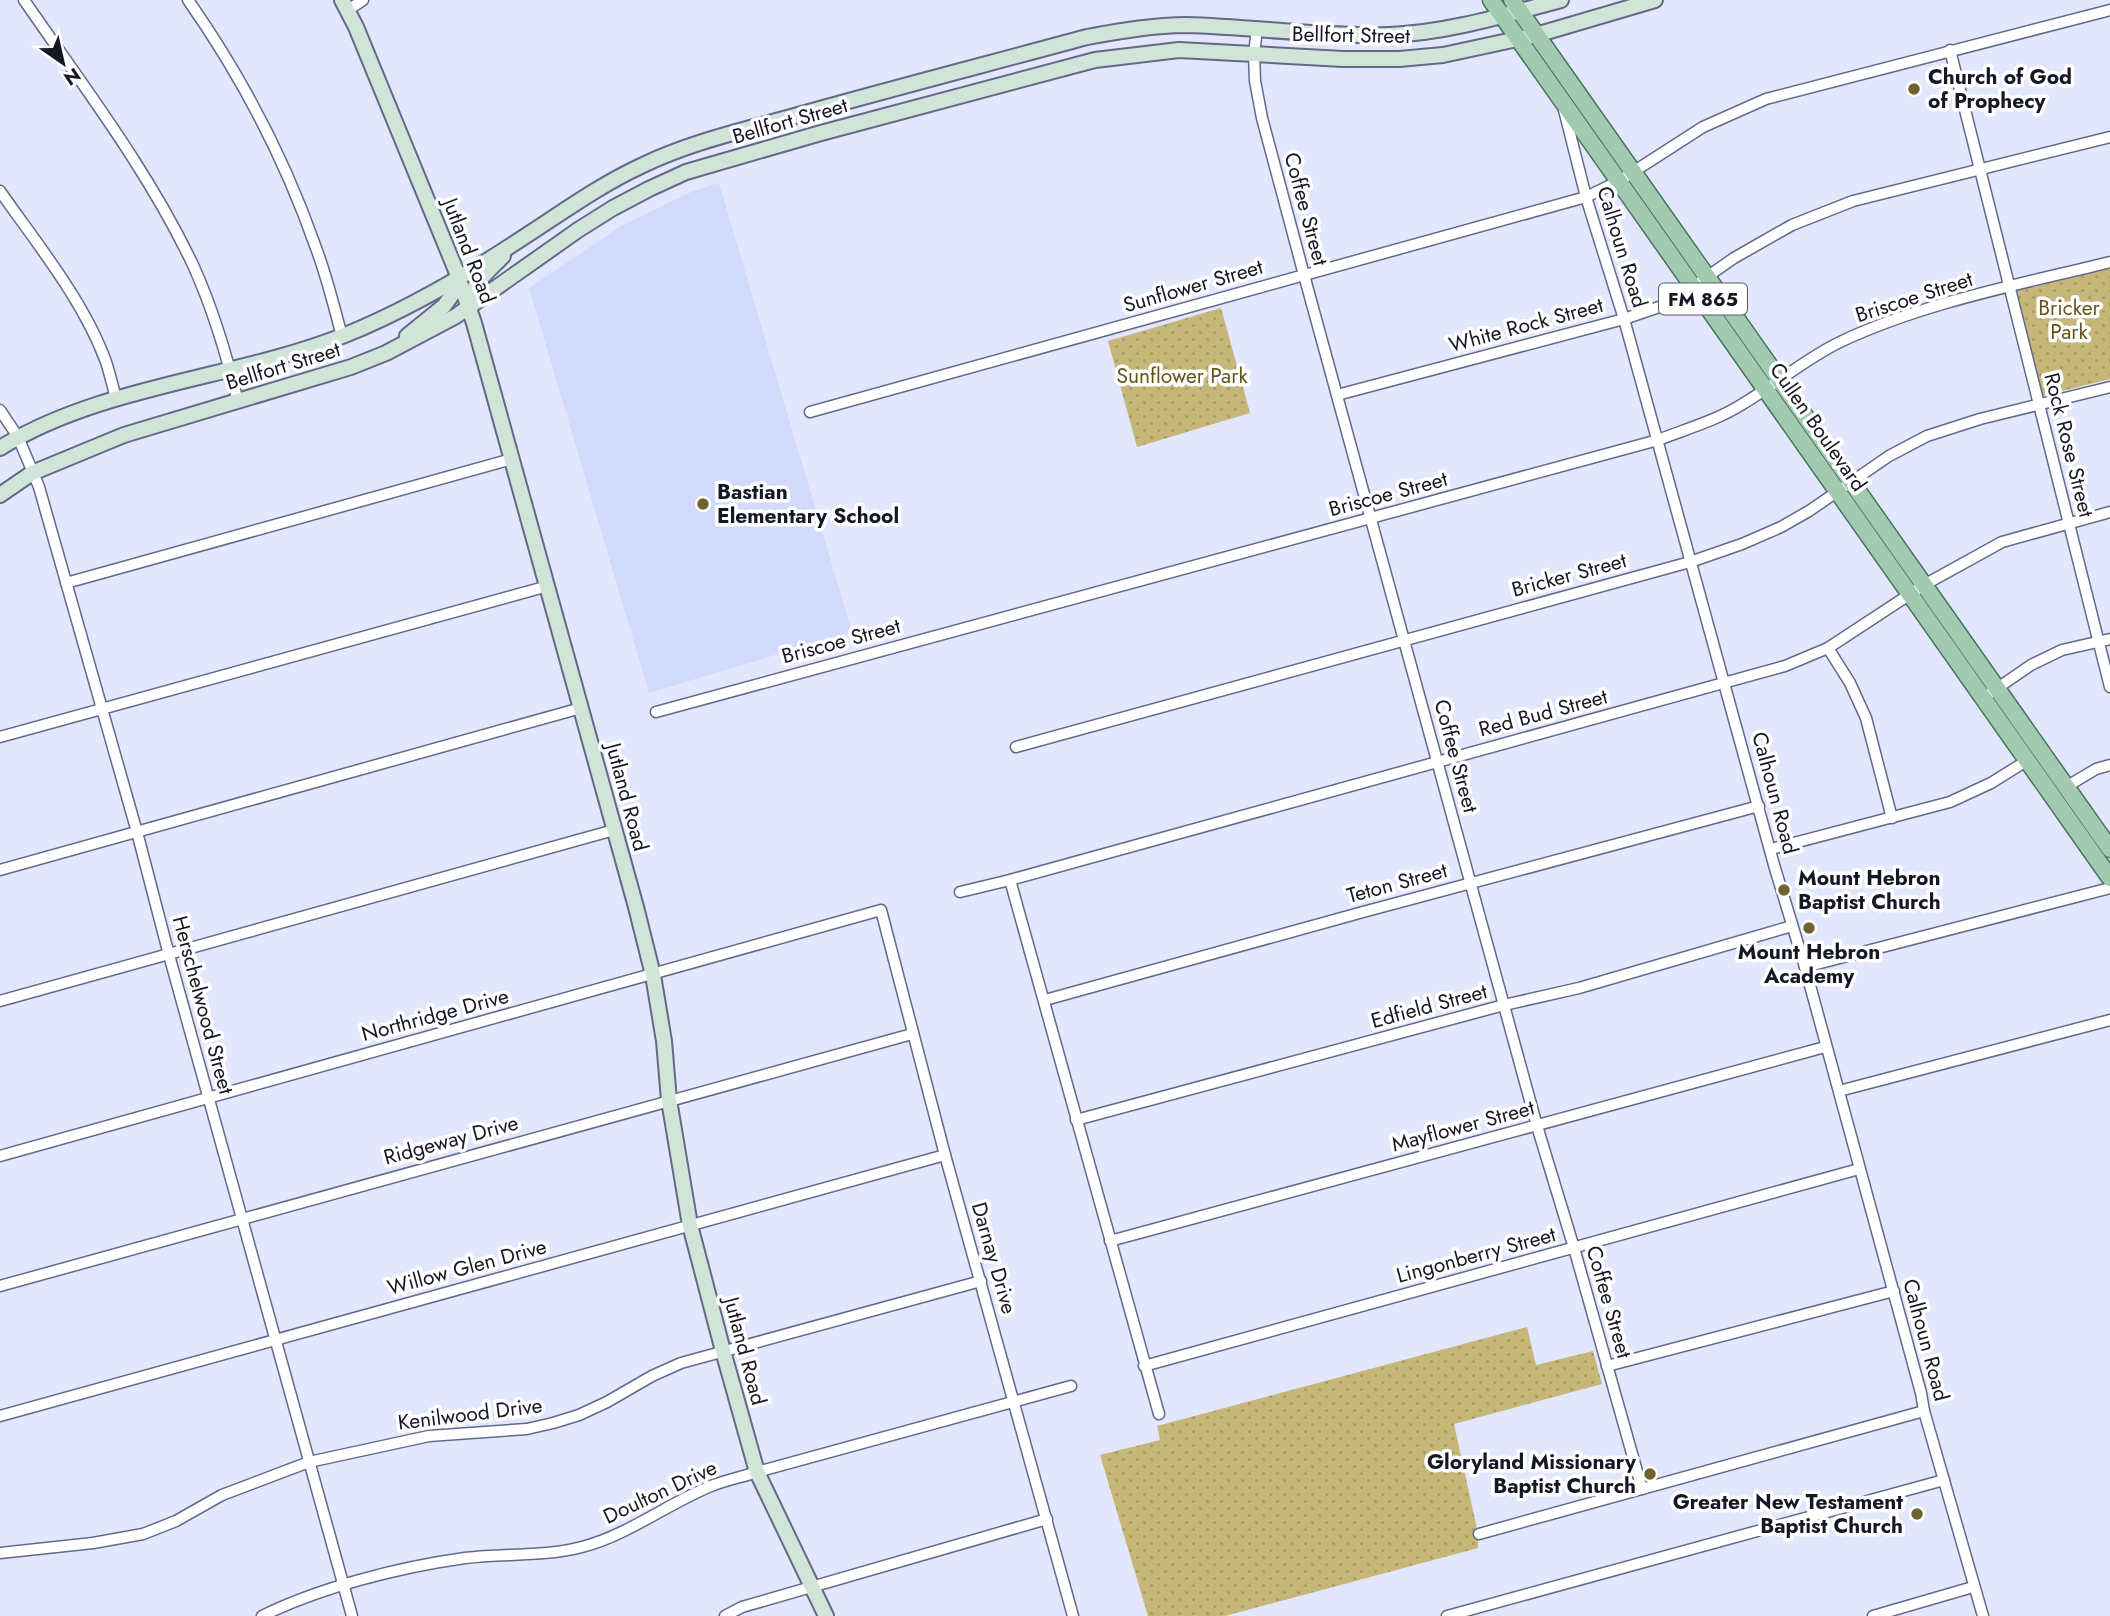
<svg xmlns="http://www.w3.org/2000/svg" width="2110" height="1616" font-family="Jost,sans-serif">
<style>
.built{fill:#d2dafc}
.park{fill:url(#park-dots)}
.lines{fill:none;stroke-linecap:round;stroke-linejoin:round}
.street-casing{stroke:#636989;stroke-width:13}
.secondary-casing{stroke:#636989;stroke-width:18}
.primary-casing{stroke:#47755e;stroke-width:19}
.street{stroke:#fff;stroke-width:10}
.secondary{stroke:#d0e5d8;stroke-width:14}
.primary{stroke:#a1cab1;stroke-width:16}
.poi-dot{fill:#6e622f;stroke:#fff;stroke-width:2.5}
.labels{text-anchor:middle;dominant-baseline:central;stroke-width:7;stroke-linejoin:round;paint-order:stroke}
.shield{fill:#fff;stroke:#5b5d66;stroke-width:2}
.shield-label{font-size:19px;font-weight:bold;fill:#151724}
.street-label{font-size:21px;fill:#151724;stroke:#fff}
.poi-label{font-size:21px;font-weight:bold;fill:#151724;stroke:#fff;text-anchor:start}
.park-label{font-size:21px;fill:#635518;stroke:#fff}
</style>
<defs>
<pattern id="park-dots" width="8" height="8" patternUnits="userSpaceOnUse" patternTransform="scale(1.75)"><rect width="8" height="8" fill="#c6b677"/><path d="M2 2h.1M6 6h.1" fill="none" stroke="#a99c67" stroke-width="1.8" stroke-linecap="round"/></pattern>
</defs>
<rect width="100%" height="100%" fill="#e3e7fd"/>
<polygon class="built" points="719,183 852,632 649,693 529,288 623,225 693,191"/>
<g class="park">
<polygon points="2110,268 2110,379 2043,396 2017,291"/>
<polygon points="1221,308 1250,413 1137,447 1108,341"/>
<polygon points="1527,1327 1536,1365 1593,1351 1602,1384 1454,1424 1478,1533 1478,1548 1225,1616 1148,1616 1100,1455 1160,1440 1157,1426"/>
</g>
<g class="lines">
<defs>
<g id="street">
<path d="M24,0C83,86 148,170 193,265C213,309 227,356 238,402"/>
<path d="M188,0C242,77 285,159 316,248C327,277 334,307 342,336"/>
<polyline points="348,10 363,0"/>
<polyline points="1257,29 1254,54 1255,81 1262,118 1304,275 1537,1126 1574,1248 1642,1489"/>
<polyline points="1950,50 2110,687"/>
<polyline points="1564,110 1586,197 1624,319 1774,865 1805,967 1921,1393 1924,1411 1983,1616"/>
<path d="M0,191C37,244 84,301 106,362C110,374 113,387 116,399"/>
<polyline points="1337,395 1624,319 1662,306 1694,286 1734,258 1792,225 1853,201 2110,137"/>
<polyline points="0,410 18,437 39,487 137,832 169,955 352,1616"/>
<polyline points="810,412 1586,197 1619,181 1703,127 1766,99 2110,10"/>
<polyline points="66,583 512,459"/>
<polyline points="1828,648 1850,683 1866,718 1892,818"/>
<polyline points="1983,698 2031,665 2062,650 2110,639"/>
<path d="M656,712L1658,440C1686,429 1715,421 1741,405C1775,385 1805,359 1840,342C1922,303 2021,284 2110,262"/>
<polyline points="0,737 548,586"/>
<polyline points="1016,747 1690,562 1742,544 1781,527 1809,511 1889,456 1927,436 1980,419 2110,387"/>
<polyline points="2064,788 2096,769 2110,765"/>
<polyline points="1771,849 1950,802 1991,783 2028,760"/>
<polyline points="0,870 581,708"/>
<polyline points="1010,880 1159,1414"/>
<polyline points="960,892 1010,880 1785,666 1828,648 1924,585 2002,542 2110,512"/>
<polyline points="1805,967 2110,888"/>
<polyline points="1045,1000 1363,912 1759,806"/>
<polyline points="0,1001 614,830"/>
<polyline points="1839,1091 2110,1020"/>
<polyline points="1076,1120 1504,1005 1579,988 1792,926"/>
<polyline points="0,1156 881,910 945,1155 1073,1616"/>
<polyline points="1110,1241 1825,1047"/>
<polyline points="0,1286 912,1034"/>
<polyline points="1144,1366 1859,1169"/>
<polyline points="1607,1366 1894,1291"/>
<polyline points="0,1416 945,1155"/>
<polyline points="1479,1534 1924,1411"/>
<polyline points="0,1553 93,1543 143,1534 176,1521 222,1495 309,1462 429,1436 527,1429 553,1423 579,1415 607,1402 652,1376 681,1363 981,1281"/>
<path d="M262,1616C321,1587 400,1567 465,1558C504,1553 544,1557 582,1547C628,1535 667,1504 711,1486C726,1480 742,1477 757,1472L1071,1386"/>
<polyline points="725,1616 742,1607 1047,1519"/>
<polyline points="1447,1616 1944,1480"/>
<polyline points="1873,1616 1973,1587"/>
</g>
<g id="secondary">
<polyline points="342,0 356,27 455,268 474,323 636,907 653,975 664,1041 669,1100 690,1225 723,1351 757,1472 826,1616"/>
<path d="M469,307C469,285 489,271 503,256"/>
<polyline points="407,336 444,306 452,295 458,278"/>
<path d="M0,448C102,385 234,379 345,335C407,310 465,276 521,239C560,214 598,186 641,166C690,142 745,130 798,115C894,88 991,63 1087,37C1120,31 1154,25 1187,25C1255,27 1322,37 1389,35C1447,33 1505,15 1561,0"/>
<polyline points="0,495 32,473 124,435 351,367 386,353 456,316 578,230 613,208 649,189 686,172 821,133 1095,60 1179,50 1343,59 1399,59 1443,55 1536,35 1655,0"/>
</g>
<g id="primary">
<polyline points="1491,0 2110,878"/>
<polyline points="1512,0 2110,849"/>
</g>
</defs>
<use href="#street" class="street-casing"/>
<use href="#secondary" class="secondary-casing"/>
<use href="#primary" class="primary-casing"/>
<use href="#street" class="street"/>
<use href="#secondary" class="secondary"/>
<use href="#primary" class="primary"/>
</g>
<g class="poi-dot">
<circle cx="1914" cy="89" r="7"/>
<circle cx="703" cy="504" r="7"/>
<circle cx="1784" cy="890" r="7"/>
<circle cx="1809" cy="928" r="7"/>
<circle cx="1650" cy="1474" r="7"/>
<circle cx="1917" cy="1514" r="7"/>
</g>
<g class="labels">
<rect class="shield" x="1659" y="283.5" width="88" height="31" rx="5"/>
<g class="shield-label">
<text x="1703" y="299">FM 865</text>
</g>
<g class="street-label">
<text transform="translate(1351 35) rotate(1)">Bellfort Street</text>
<text transform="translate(790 121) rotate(-16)">Bellfort Street</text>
<text transform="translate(1306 209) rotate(75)">Coffee Street</text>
<text transform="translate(1622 247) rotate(73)">Calhoun Road</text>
<text transform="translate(469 251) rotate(69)">Jutland Road</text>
<text transform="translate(1193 286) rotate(-16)">Sunflower Street</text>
<text transform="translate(1914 297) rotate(-18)">Briscoe Street</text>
<text transform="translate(1526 325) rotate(-15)">White Rock Street</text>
<text transform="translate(283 366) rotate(-17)">Bellfort Street</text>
<text transform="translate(1818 427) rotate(55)">Cullen Boulevard</text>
<text transform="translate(2069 445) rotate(76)">Rock Rose Street</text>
<text transform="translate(1388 494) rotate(-15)">Briscoe Street</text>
<text transform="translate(1569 575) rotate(-15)">Bricker Street</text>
<text transform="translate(841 641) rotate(-15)">Briscoe Street</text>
<text transform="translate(1543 713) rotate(-15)">Red Bud Street</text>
<text transform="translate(1456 756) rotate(75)">Coffee Street</text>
<text transform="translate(1775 793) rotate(75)">Calhoun Road</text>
<text transform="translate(627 797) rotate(75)">Jutland Road</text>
<text transform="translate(1397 883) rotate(-15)">Teton Street</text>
<text transform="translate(203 1005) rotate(75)">Herschelwood Street</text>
<text transform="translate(1429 1006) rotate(-15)">Edfield Street</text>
<text transform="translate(435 1015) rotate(-15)">Northridge Drive</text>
<text transform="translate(1463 1126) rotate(-15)">Mayflower Street</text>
<text transform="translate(451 1140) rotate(-15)">Ridgeway Drive</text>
<text transform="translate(1476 1255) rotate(-15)">Lingonberry Street</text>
<text transform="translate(994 1258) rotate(74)">Darnay Drive</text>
<text transform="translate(467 1267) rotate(-15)">Willow Glen Drive</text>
<text transform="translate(1609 1302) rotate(74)">Coffee Street</text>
<text transform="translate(1926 1340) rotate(75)">Calhoun Road</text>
<text transform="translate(745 1351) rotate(75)">Jutland Road</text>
<text transform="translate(470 1414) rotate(-7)">Kenilwood Drive</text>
<text transform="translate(660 1492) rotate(-25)">Doulton Drive</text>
</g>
<g class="poi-label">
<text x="1928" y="77">Church of God<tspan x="1928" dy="24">of Prophecy</tspan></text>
<text x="717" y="492">Bastian<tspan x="717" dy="24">Elementary School</tspan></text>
<text x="1798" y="878">Mount Hebron<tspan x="1798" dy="24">Baptist Church</tspan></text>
<text x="1809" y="952" text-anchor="middle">Mount Hebron<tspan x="1809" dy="24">Academy</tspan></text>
<text x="1636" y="1462" text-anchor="end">Gloryland Missionary<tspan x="1636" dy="24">Baptist Church</tspan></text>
<text x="1903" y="1502" text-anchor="end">Greater New Testament<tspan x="1903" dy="24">Baptist Church</tspan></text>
</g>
<g class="park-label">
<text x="2069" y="308">Bricker<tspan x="2069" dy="24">Park</tspan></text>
<text x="1182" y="376">Sunflower Park</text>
</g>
</g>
<g transform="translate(63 63) rotate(146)" stroke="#ffffff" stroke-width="5" paint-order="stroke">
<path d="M0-5L12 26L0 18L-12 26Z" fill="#151724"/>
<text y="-10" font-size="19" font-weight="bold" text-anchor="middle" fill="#151724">N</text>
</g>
</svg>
